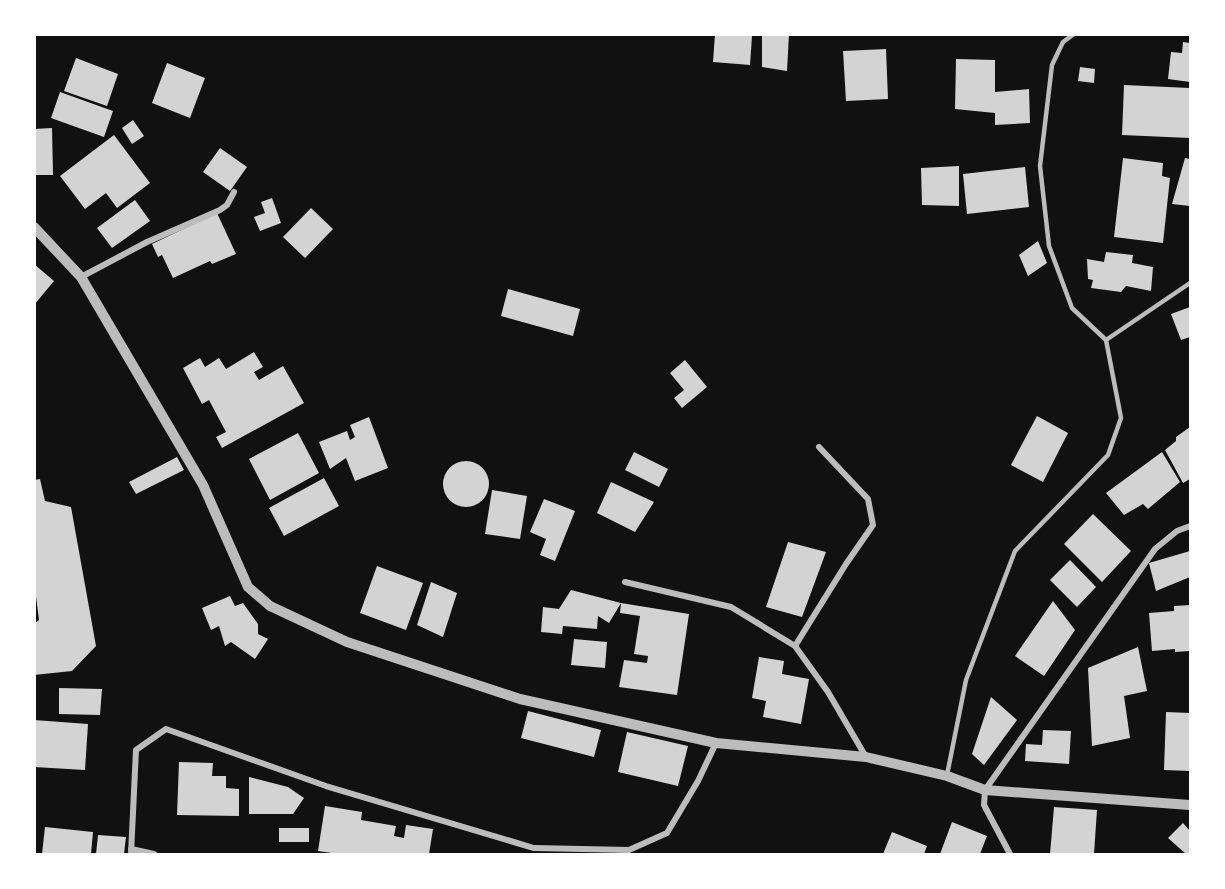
<svg xmlns="http://www.w3.org/2000/svg" width="1225" height="889" font-family="Barlow,sans-serif">
<style>
.building{fill:#d3d3d3}
.lines{fill:none;stroke-linecap:round;stroke-linejoin:round}
.service{stroke:#bcbcbc;stroke-width:4.5}
.minor{stroke:#bcbcbc;stroke-width:6}
.tertiary{stroke:#bcbcbc;stroke-width:10}
</style>
<rect width="100%" height="100%" fill="#111"/>
<g class="building">
<polygon points="715,34 752,36 750,65 713,62"/>
<polygon points="762,34 789,34 787,71 762,67"/>
<polygon points="1183,42 1190,43 1190,82 1168,79 1171,52 1182,53"/>
<polygon points="886,49 888,99 846,101 843,51"/>
<polygon points="76,58 118,74 107,106 64,91"/>
<polygon points="956,59 995,60 995,92 1029,89 1030,123 995,125 995,113 955,109"/>
<polygon points="167,63 205,78 190,118 152,103"/>
<polygon points="1080,67 1095,69 1094,83 1078,81"/>
<polygon points="1124,85 1190,88 1190,138 1122,135"/>
<polygon points="60,92 113,111 104,137 51,118"/>
<polygon points="133,120 144,136 132,144 122,128"/>
<polygon points="52,128 53,175 34,175 34,129"/>
<polygon points="114,135 150,183 117,208 106,193 85,209 60,176"/>
<polygon points="220,148 247,167 230,191 203,172"/>
<polygon points="1123,158 1163,163 1162,176 1170,178 1163,243 1114,237"/>
<polygon points="1185,158 1190,159 1190,206 1172,204"/>
<polygon points="959,166 959,206 922,205 921,168"/>
<polygon points="1025,167 1029,207 967,214 963,174"/>
<polygon points="272,198 281,223 260,231 254,217 265,213 261,202"/>
<polygon points="135,200 150,221 112,248 97,228"/>
<polygon points="311,208 333,229 305,258 283,237"/>
<polygon points="217,213 236,254 212,264 210,261 173,278 162,255 158,257 152,244"/>
<polygon points="1038,241 1047,263 1028,276 1019,255"/>
<polygon points="1106,252 1133,255 1132,263 1153,267 1151,291 1126,286 1121,292 1091,288 1093,280 1088,279 1087,259 1104,262"/>
<polygon points="34,264 54,281 34,305"/>
<polygon points="508,289 580,309 573,336 501,316"/>
<polygon points="1190,307 1190,337 1181,340 1171,314"/>
<polygon points="254,352 263,367 254,372 259,380 283,366 304,403 222,448 216,437 226,432 209,400 202,404 183,368 200,358 205,367 219,358 226,369"/>
<polygon points="685,360 707,387 682,408 674,398 684,390 670,373"/>
<polygon points="1037,416 1068,433 1043,482 1011,465"/>
<polygon points="369,417 388,468 355,481 346,458 330,469 319,442 347,431 350,440 355,437 350,425"/>
<polygon points="1190,427 1190,479 1183,483 1165,450 1176,441 1176,437"/>
<polygon points="298,433 319,473 270,500 249,459"/>
<polygon points="634,452 668,469 659,487 625,470"/>
<polygon points="1162,452 1180,482 1148,509 1143,504 1124,515 1106,493"/>
<polygon points="177,457 184,470 136,494 129,482"/>
<circle cx="466" cy="484" r="23"/>
<polygon points="324,478 339,506 284,536 269,508"/>
<polygon points="40,479 45,501 71,507 96,646 72,671 34,675 34,624 39,620 34,581 34,480"/>
<polygon points="611,482 654,502 635,532 597,513"/>
<polygon points="492,490 527,496 520,539 485,534"/>
<polygon points="544,499 575,511 555,561 540,555 546,539 530,532"/>
<polygon points="1093,514 1131,551 1102,582 1064,544"/>
<polygon points="788,542 826,552 802,617 766,607"/>
<polygon points="1190,551 1190,577 1156,591 1149,563"/>
<polygon points="1070,560 1096,587 1077,607 1050,580"/>
<polygon points="377,566 423,583 406,630 360,613"/>
<polygon points="431,582 457,593 443,637 417,625"/>
<polygon points="571,590 621,603 609,623 598,616 597,629 563,626 562,634 541,632 543,607 559,609"/>
<polygon points="230,596 235,606 243,603 258,624 258,634 268,639 255,659 231,642 225,646 219,626 211,630 202,608"/>
<polygon points="1053,601 1075,630 1044,676 1015,656"/>
<polygon points="621,603 689,614 677,695 619,687 624,660 647,663 648,656 634,654 640,616 620,613"/>
<polygon points="1190,605 1190,651 1175,652 1175,649 1152,651 1149,613 1174,611 1174,606"/>
<polygon points="574,639 607,642 605,668 571,665"/>
<polygon points="1138,647 1147,691 1124,696 1130,738 1092,746 1088,668"/>
<polygon points="759,657 784,661 782,674 809,679 801,724 763,717 766,701 752,698"/>
<polygon points="59,688 102,689 100,715 59,714"/>
<polygon points="991,697 1017,720 984,765 972,754"/>
<polygon points="528,711 601,730 594,757 521,738"/>
<polygon points="1166,712 1190,713 1190,771 1164,770"/>
<polygon points="34,720 88,724 85,770 34,767"/>
<polygon points="1043,730 1071,731 1069,764 1025,761 1026,744 1042,745"/>
<polygon points="627,732 688,746 678,786 618,772"/>
<polygon points="179,762 213,763 212,776 226,776 226,788 239,789 239,816 177,815"/>
<polygon points="249,777 288,787 304,798 293,814 249,814"/>
<polygon points="325,806 362,812 361,820 396,826 394,836 404,838 406,825 433,829 429,854 338,854 318,851"/>
<polygon points="1054,807 1097,810 1094,854 1050,854"/>
<polygon points="952,822 987,836 980,854 940,854"/>
<polygon points="1183,823 1190,831 1190,854 1186,854 1168,838"/>
<polygon points="45,827 93,832 91,854 42,854"/>
<rect x="279" y="828" width="30" height="14"/>
<polygon points="892,832 927,846 924,854 883,854"/>
<polygon points="98,835 126,837 124,854 96,854"/>
</g>
<g class="lines">
<g class="service">
<polyline points="1106,340 1190,283"/>
<polyline points="947,775 966,680 1015,551 1108,455 1121,418 1106,340 1072,308 1049,246 1040,166 1052,65 1063,42 1074,34"/>
</g>
<g class="minor">
<polyline points="81,277 147,242 220,210 227,205 234,192"/>
<polyline points="625,582 731,607 795,646 828,692 866,757"/>
<polyline points="795,646 846,564 873,525 868,499 819,447"/>
<polyline points="131,849 154,854"/>
<polyline points="131,854 136,750 166,729 326,786 534,848 629,850 667,833 698,781 716,743"/>
<polyline points="1010,854 984,805 985,790 1155,549 1177,531 1190,526"/>
</g>
<polyline class="tertiary" points="34,227 81,277 203,485 248,587 270,606 347,642 520,699 716,743 866,757 947,776 985,790 1190,805"/>
</g>
<rect width="1225" height="889" fill="none" stroke="#ffffff" stroke-width="72"/>
</svg>
